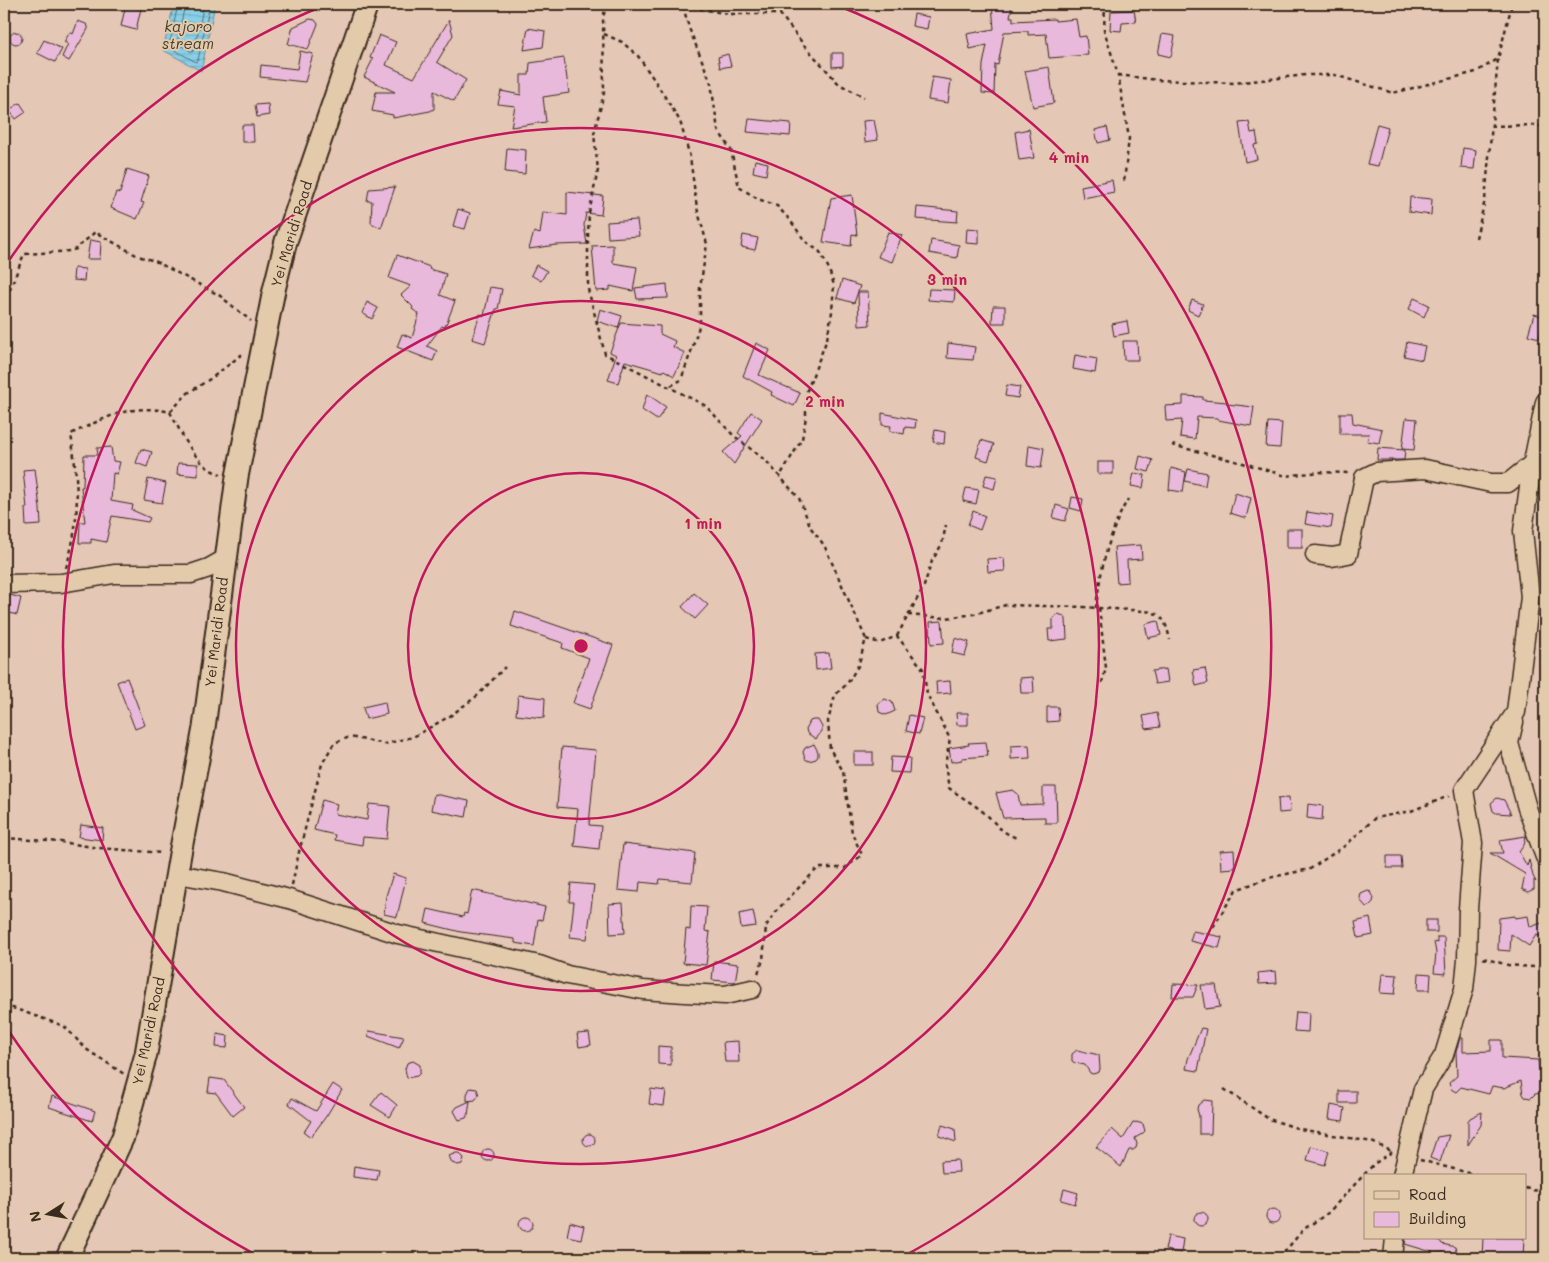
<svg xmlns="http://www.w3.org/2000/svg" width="1549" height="1262" font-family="Mali,sans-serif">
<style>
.water{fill:url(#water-rules);stroke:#698e98}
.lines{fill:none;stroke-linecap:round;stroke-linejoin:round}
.shore{stroke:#5a6c6f;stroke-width:1}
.stream{stroke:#698e98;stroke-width:4.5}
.building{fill:#e8b9db;stroke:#3b2a1e}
.minor-casing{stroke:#3b2a1e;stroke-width:21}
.major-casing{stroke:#3b2a1e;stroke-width:25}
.path{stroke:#3b2a1e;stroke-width:2.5;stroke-dasharray:4 4;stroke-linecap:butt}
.minor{stroke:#e3caab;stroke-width:18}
.major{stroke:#e3caab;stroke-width:21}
.ring{fill:none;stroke:#c2185b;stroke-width:2.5}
.labels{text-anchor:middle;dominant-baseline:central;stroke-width:4;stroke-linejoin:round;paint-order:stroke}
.street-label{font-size:14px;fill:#3b2a1e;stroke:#e3caab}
.water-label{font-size:15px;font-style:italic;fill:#433b32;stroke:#e3caab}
.centre{fill:#c2185b;stroke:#e3caab;stroke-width:2.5}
.ring-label{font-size:15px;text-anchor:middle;font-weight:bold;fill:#c2185b;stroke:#e3caab;stroke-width:4;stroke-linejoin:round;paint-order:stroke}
</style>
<defs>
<pattern id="water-rules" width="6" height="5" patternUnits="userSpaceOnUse" patternTransform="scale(1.25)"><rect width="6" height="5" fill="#88d0e9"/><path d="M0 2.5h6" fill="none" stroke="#76b3c7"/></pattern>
</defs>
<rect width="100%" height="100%" fill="#e4c7b5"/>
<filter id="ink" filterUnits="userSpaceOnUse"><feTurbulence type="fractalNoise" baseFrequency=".02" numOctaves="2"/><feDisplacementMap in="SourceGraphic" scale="10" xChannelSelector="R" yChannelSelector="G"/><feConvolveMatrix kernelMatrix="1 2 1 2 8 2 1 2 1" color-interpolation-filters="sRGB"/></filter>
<g filter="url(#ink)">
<polygon class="water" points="174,4 215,4 201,71 163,50"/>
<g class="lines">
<g class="shore">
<polyline points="178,4 169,47 196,62 198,60 210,4"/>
<polyline points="185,4 177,43 192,52 194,50 204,4"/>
</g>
<polyline class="stream" points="813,1251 814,1258"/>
</g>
<g class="building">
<polygon points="126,4 142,4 136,30 121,26"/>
<polygon points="992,4 1012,4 1010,17 1013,17 1013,21 1055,19 1055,21 1076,19 1079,37 1086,36 1088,55 1049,58 1046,34 1028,35 1028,31 1004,32 998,65 995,64 994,94 982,93 983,65 987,45 970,49 967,34 994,29"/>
<polygon points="1134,10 1136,22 1122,23 1121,31 1110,30 1111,11"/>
<polygon points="914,14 929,17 927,29 912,26"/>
<polygon points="310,19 315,20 318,24 308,49 288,44 293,27"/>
<polygon points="449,20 453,35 437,62 466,80 454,101 434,91 434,109 430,111 393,118 393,115 372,111 376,92 395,92 364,77 373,59 370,58 379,35 396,42 386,65 414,78"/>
<polygon points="78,21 86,24 88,26 88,29 69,61 62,57 68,44 64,42 70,32 73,34"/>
<polygon points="528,28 545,31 543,47 524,50"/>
<circle cx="16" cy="38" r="6"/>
<polygon points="1162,34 1175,36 1171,57 1158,54"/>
<polygon points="44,40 62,49 55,62 37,53"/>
<polygon points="300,51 313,54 305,82 260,77 261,65 297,69"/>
<polygon points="832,53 843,53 843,66 832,67"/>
<polygon points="728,54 731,66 720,68 718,57"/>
<polygon points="564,58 569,93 543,97 546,122 511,127 515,106 498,104 501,91 521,95 521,75 529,75 530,63"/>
<polygon points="1049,67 1054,103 1033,107 1025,71"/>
<polygon points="932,77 951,80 948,103 928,100"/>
<polygon points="20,103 26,112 16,119 9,110"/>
<polygon points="268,104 269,115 257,117 255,105"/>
<polygon points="749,119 791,123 790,136 747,132"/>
<polygon points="874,120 878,140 865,142 863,121"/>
<polygon points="1249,122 1251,133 1256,132 1258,144 1254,145 1257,159 1245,162 1239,123"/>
<polygon points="1377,124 1388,127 1378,166 1367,164"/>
<polygon points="242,125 253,125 254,142 242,142"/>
<polygon points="1107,127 1110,140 1098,143 1095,130"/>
<polygon points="1029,129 1034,158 1019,160 1015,132"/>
<polygon points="507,148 526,150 525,174 505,172"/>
<polygon points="1463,148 1476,150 1474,169 1461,168"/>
<polygon points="755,160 768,163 766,175 753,172"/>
<polygon points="127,169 149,176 141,202 144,203 137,219 111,208 116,192 120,193"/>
<polygon points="1112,180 1114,192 1083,198 1081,186"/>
<polygon points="395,187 381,228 371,223 372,201 367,201 369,189"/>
<polygon points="567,192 603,196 601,215 586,213 584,225 587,244 556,245 529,249 534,232 540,234 543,212 567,215"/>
<polygon points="852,195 857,235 852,234 851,246 823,242 831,198"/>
<polygon points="1410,197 1432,199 1431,215 1409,212"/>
<polygon points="917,207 958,211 957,222 916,219"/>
<polygon points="458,209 470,213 465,229 453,226"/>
<polygon points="637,220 639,236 608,238 607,222"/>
<polygon points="967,228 979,229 979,244 966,243"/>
<polygon points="888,232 902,235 892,262 878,257"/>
<polygon points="743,235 758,238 755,250 741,247"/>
<polygon points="90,240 101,242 100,259 87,259"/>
<polygon points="931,240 959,245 957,258 929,253"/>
<polygon points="613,245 613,263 637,267 633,291 610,286 610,290 596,291 592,246"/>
<polygon points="397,255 430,267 429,269 446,274 440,295 455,301 445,327 442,326 427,346 437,351 433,361 397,347 402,334 412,338 419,314 412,309 413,307 401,295 411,286 389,278"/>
<polygon points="536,265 547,271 541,281 531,275"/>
<polygon points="74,268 85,269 84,281 73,280"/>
<polygon points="842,280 860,286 854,303 837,298"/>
<polygon points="667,284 668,298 637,299 635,288"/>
<polygon points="490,287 502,289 498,309 496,309 485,343 472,339 480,314 484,316"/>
<polygon points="929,289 955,290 954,302 928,300"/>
<polygon points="858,292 868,292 870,325 859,326"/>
<polygon points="1414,298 1429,305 1424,317 1409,309"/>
<polygon points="1192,300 1203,304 1198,315 1188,310"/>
<polygon points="367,302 378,308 372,319 362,313"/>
<polygon points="993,306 1005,306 1005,323 992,323"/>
<polygon points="600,309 622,316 618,328 597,321"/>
<polygon points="1534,314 1545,317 1539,338 1528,335"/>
<polygon points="1127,321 1129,333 1114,336 1112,324"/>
<polygon points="621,323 660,326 660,334 675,341 673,347 685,353 674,376 664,370 663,372 625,361 618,383 608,380 616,355 610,352"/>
<polygon points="1123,341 1137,341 1138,360 1124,360"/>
<polygon points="1407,342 1425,346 1422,360 1404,356"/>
<polygon points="756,343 770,350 759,375 800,393 794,406 771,395 772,392 743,376"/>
<polygon points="948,343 975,347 973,360 947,358"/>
<polygon points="1075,355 1097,359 1095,373 1073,369"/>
<polygon points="1007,385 1020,387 1018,398 1005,396"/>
<polygon points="647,394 666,407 657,420 642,410"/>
<polygon points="1183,396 1203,397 1203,400 1227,402 1227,404 1254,407 1251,426 1218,420 1218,418 1197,417 1195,439 1180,437 1182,420 1166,421 1165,406 1183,405"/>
<polygon points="751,412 762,419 734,464 723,452 742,436 738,433"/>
<polygon points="882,413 916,420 915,428 905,427 904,434 890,431 891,426 882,425"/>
<polygon points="1340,413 1352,413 1353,423 1382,429 1379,443 1367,441 1369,434 1340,434"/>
<polygon points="1406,418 1417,419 1414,450 1402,449"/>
<polygon points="1268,422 1282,423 1280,448 1266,447"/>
<polygon points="935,430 945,432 944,444 933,442"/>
<polygon points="981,440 994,444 988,461 976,457"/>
<polygon points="1029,445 1044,448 1041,468 1027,466"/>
<polygon points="111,447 113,461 120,462 117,474 113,473 111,501 133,505 132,510 150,518 148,522 112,516 106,542 91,539 91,543 79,543 80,522 85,522 81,487 83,487 84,455 98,455 97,448"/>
<polygon points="1378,448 1405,450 1404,460 1377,460"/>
<polygon points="141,449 152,452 147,467 136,463"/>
<polygon points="1140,456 1153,460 1149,472 1137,469"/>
<rect x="1098" y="462" width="15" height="12"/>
<polygon points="178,463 198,464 198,476 177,474"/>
<polygon points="1171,468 1186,472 1183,492 1169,490"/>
<polygon points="35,469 40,508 41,525 26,526 25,508 27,508 23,470"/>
<polygon points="1188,469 1207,473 1205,486 1185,481"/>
<polygon points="1134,473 1145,475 1143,488 1131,486"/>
<polygon points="986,475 997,477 994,489 983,486"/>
<polygon points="148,479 166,483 162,503 144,500"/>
<polygon points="966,488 979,490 976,504 963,501"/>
<polygon points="1235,493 1251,498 1246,518 1230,513"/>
<polygon points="1072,497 1083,499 1081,511 1070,508"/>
<polygon points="1056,505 1069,509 1065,521 1053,518"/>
<polygon points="973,511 985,516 980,530 968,525"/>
<polygon points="1307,512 1333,516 1331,528 1305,524"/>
<rect x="1287" y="529" width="15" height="19"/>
<polygon points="1141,545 1142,559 1127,560 1128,582 1117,583 1114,547"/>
<polygon points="1004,558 1005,571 988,572 987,559"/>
<polygon points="694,593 708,605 695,619 682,607"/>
<polygon points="10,595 21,598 17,615 6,612"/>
<polygon points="515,611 613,645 590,709 573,703 589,658 562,648 563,643 511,626"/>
<polygon points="1058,614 1064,616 1066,619 1067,639 1049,641 1048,629 1053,629 1053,619"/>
<polygon points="942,621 944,643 931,644 930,622"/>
<polygon points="1158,621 1161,635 1148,638 1145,624"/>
<polygon points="955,638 969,642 965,656 952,653"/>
<polygon points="829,653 831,668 816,670 815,654"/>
<polygon points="1205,668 1208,683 1196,686 1193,670"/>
<polygon points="1166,669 1168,682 1155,684 1152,671"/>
<polygon points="1033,677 1034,693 1021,693 1020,678"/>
<polygon points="127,678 145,725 135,729 117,682"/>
<polygon points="950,681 951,693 937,694 936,682"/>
<polygon points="518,695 545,698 544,718 516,715"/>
<polygon points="885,699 892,702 895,711 886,715 879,712 878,704"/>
<polygon points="385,702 387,714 366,719 363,707"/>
<polygon points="1047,707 1058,707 1059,721 1047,722"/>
<polygon points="956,713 968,713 968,725 957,725"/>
<polygon points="1157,713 1160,727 1146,729 1143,716"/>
<polygon points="909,715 923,718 919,734 906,731"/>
<polygon points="813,720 818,720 822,727 822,731 816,739 807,733 806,729 810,721"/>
<polygon points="986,742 988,756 962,758 962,760 951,762 949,748 969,745 968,743"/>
<polygon points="814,744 818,752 818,756 816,759 809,761 805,759 803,752 805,748"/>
<polygon points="1029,745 1030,758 1011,759 1011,746"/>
<polygon points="562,747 596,750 589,825 601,826 599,849 574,846 578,809 557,807"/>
<rect x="854" y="752" width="19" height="13"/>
<polygon points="891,757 910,758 909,773 890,772"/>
<polygon points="1043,787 1056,787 1057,823 1045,823 1045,817 1003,818 996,793 1013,790 1018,794 1020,805 1043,804"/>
<polygon points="434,794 469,801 466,817 431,810"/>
<polygon points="1289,797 1290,812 1279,813 1278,798"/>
<polygon points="1497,798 1504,800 1511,814 1496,813 1493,811 1491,803"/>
<polygon points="322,800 337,804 335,814 367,820 369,804 390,806 387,839 363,837 362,845 334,840 335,835 314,830"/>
<polygon points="1308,804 1323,806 1322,820 1307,818"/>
<polygon points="81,825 103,828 102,840 79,837"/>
<polygon points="1526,836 1524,845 1519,852 1527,866 1529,860 1533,876 1536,882 1534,880 1534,889 1528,892 1522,889 1525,874 1490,853 1503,853 1500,840"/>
<polygon points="623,844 695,853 692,882 660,879 659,884 640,882 639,892 618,890"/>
<polygon points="1234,850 1235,868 1221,869 1220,851"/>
<polygon points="1387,856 1401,856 1402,868 1387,868"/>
<polygon points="393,874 406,878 397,917 384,914 386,896"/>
<polygon points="571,883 594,885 587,939 570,937 574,902 569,902"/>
<polygon points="472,890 545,907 542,920 538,919 534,946 515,943 515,939 461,932 425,923 428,909 463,917 464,913 467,914"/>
<polygon points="1368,891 1371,892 1374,898 1373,902 1367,908 1361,901 1360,898 1361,894"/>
<polygon points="623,903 625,933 610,934 609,904"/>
<polygon points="691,906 707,907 705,931 710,932 706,965 683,963 686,929 690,930"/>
<polygon points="753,911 756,926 741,928 739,914"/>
<polygon points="1515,916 1515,918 1528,916 1530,927 1545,922 1545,938 1536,935 1529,946 1511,934 1510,951 1498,950 1499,918"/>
<polygon points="1370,918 1373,935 1358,938 1355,922"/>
<rect x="1426" y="920" width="11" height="12"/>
<polygon points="1193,931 1222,937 1219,948 1190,941"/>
<polygon points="1437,937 1444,937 1446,974 1434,973 1436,953 1434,942 1437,943"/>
<polygon points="714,961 738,964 735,982 712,980"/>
<polygon points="1276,971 1277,983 1259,984 1258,973"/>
<polygon points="1419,973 1431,974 1430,990 1418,990"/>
<polygon points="1382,974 1397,975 1395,994 1380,993"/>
<polygon points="1173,984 1198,985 1193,997 1172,997"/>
<polygon points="1201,985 1216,985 1220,1007 1205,1009"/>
<polygon points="1296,1012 1309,1013 1308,1032 1294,1031"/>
<polygon points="1201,1028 1206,1029 1198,1071 1186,1069 1188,1059"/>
<polygon points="369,1031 404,1037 399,1048 368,1036"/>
<polygon points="589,1033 591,1045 579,1047 577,1034"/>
<polygon points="217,1034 228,1036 227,1048 216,1047"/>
<polygon points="1460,1038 1463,1038 1463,1052 1491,1051 1491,1040 1502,1040 1502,1058 1538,1060 1542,1093 1535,1094 1531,1098 1525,1097 1523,1094 1521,1081 1504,1088 1492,1086 1489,1094 1461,1087 1456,1092 1451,1089 1449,1083 1457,1076 1456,1052"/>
<polygon points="738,1041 739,1062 725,1062 723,1042"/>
<polygon points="658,1046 671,1047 671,1065 658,1064"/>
<polygon points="1077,1050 1099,1055 1100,1069 1099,1072 1093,1074 1090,1073 1085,1065 1075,1063 1072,1061 1072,1054"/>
<polygon points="413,1061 420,1065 420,1073 417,1076 407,1078 405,1069 407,1063"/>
<polygon points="210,1078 224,1080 244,1107 233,1116 216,1093 208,1092"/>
<polygon points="333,1084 342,1090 327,1115 311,1137 304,1132 311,1121 289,1104 292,1098 316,1111"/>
<polygon points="470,1088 477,1089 479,1095 475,1100 467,1101 467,1094"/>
<polygon points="651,1089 666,1091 664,1106 649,1104"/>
<rect x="1339" y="1091" width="17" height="12"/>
<polygon points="381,1092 397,1105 390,1117 371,1105"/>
<polygon points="52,1096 95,1111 92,1121 49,1107"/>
<polygon points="1204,1100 1212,1101 1211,1134 1199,1134 1199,1116 1197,1109 1198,1105"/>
<polygon points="470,1101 468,1115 466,1118 459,1120 454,1111 457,1107"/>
<polygon points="1331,1105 1345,1108 1343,1121 1329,1119"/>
<polygon points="1482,1112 1481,1125 1468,1145 1468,1121 1470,1118"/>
<polygon points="1136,1122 1143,1124 1145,1131 1142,1134 1135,1138 1137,1144 1136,1148 1133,1150 1129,1150 1121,1167 1096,1147 1112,1129 1123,1139 1133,1123"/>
<polygon points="942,1125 955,1129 956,1142 939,1136"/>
<circle cx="589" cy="1140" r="6"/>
<polygon points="1449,1135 1440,1162 1430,1158 1437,1137"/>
<polygon points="1311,1146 1329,1151 1325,1165 1307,1160"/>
<circle cx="488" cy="1155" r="6"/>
<polygon points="456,1153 459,1153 464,1158 462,1164 458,1165 452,1163 449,1156"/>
<polygon points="958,1160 959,1172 942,1173 941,1161"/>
<polygon points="354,1166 379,1170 377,1180 353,1177"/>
<polygon points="1064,1189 1078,1193 1075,1204 1061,1200"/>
<circle cx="1273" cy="1216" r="7"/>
<circle cx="1201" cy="1219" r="7"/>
<circle cx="526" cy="1224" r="7"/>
<polygon points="570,1222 584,1226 581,1239 567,1236"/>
<polygon points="1168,1236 1183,1239 1181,1253 1165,1250"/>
<polygon points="1406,1238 1433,1238 1440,1241 1442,1244 1455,1247 1457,1254 1455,1257 1448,1258 1443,1252 1435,1253 1405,1244"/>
<polygon points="1483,1238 1524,1238 1523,1258 1482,1258"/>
</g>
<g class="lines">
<defs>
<g id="minor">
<polyline points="1315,555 1332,557 1348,554 1364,478 1376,472 1425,469 1491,483 1508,483 1532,464"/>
<polyline points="4,584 61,583 114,574 191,574 209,568 225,559"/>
<polyline points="1514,722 1509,743 1527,808 1545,857"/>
<polyline points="177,874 223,882 289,899 398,934 539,965 567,975 643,990 685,993 725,995 752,989"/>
<polyline points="1402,1176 1423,1089 1444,1055 1464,989 1467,960 1468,909 1473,843 1464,790 1516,712 1530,597 1523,531 1531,472 1545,402"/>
<polyline points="1393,1258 1395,1238"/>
</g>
<polyline id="major" points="67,1258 123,1137 146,1054 180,854 204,728 237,477 274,290 286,241 367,4"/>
</defs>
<use href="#minor" class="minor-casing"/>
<use href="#major" class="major-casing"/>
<g class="path">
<polyline points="607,4 603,17 604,93 594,134 598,170 589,213 588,236 588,289 605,354 706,406 733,435 766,461 799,498 811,528 824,545 866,639 858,666 847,684 835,695 828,721 830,749 843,771 852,833 862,855 845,868 818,868 778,909 766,926 763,960 757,976"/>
<polyline points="676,4 729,14 780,14 804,45 839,84 864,97"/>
<polyline points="1105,4 1104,30 1118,75 1129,138 1124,182"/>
<polyline points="683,6 689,28 711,83 718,130 731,150 739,187 758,199 777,206 790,220 805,241 820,252 828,267 834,285 832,312 827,339 806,393 806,417 802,439 780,476"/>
<polyline points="604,34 622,42 638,56 655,81 680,121 690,157 697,208 707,244 700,288 700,323 693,346 681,380 669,387"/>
<polyline points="1118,75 1158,80 1234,83 1306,75 1335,75 1393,93 1476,72 1498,59"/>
<polyline points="1491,126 1534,125 1545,127"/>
<polyline points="1476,238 1485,200 1498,59 1512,4"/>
<polyline points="4,305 24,254 71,251 76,249 95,232 138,256 155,261 219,295 251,321"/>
<path d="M170,412C181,432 197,469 221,474"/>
<polyline points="1172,445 1247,464 1286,476 1319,472 1349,473"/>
<path d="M66,568C81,520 78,482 71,434C107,417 130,403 170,412L188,393L213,377L241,355H244"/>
<path d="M1096,608C1100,571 1109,532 1128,499"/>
<polyline points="1099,608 1106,668 1101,686"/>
<path d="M908,615L946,618L974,614L1006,605L1084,607L1144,611C1164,613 1166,623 1170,640"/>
<polyline points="897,636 924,586 932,561 942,544 946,525"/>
<path d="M866,639L880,643L897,636L923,669L927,694L950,739L945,765L949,788C959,796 971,802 982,811C996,822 999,832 1017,838"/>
<polyline points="4,838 61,842 99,848 163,853"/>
<polyline points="292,885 299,852 322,764 334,743 350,737 385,744 413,737 450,716 477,696 505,667"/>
<polyline points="1213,927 1236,890 1268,878 1310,869 1346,845 1375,818 1411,811 1449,796"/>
<polyline points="1483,958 1508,965 1545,968"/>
<polyline points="4,1005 64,1026 86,1049 124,1074"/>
<polyline points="1224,1089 1269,1119 1300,1129 1372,1142 1391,1151"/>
<polyline points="1420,1160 1480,1176"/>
<polyline points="1525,1188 1545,1193"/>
<polyline points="1279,1258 1304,1229 1328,1213 1374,1164 1392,1152"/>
</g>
<use href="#minor" class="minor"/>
<use href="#major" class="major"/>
</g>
</g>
<g class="ring">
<circle cx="581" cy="646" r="173"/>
<circle cx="581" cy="646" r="345"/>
<circle cx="581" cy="646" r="518"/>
<path d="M262 1258A690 690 0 0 1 6 1027M6 265A690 690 0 0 1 328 4M834 4A690 690 0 0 1 900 1258"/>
</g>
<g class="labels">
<g class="street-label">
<text transform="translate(291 234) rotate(-73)">Yei Maridi Road</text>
<text transform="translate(216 632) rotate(-83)">Yei Maridi Road</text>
<text transform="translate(148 1031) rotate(-78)">Yei Maridi Road</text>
</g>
<g class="water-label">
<text x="188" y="26">kajoro<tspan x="188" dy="17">stream</tspan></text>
</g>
</g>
<circle cx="581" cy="646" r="8" class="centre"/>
<g class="ring-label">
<text x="1069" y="163">4 min</text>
<text x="947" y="285">3 min</text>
<text x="825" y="407">2 min</text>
<text x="703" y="529">1 min</text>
</g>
<rect width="1549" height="1262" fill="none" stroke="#e3caab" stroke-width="20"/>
<rect x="10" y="10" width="1529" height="1242" fill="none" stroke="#3b2a1e" stroke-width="2" filter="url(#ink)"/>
<rect x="1364" y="1174" width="162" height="65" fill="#e3caab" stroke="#a08a73"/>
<rect x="1374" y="1191" width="25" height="8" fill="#e3caab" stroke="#a08a73"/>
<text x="1409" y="1200" font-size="15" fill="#3b2a1e">Road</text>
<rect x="1374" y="1212" width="25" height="15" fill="#e8b9db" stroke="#a08a73"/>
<text x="1409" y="1224" font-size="15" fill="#3b2a1e">Building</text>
<g transform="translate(48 1214) rotate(259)" stroke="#e3caab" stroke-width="4" paint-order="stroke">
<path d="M0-4L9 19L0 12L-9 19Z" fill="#3b2a1e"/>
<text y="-8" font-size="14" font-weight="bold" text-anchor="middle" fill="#3b2a1e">N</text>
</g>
</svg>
